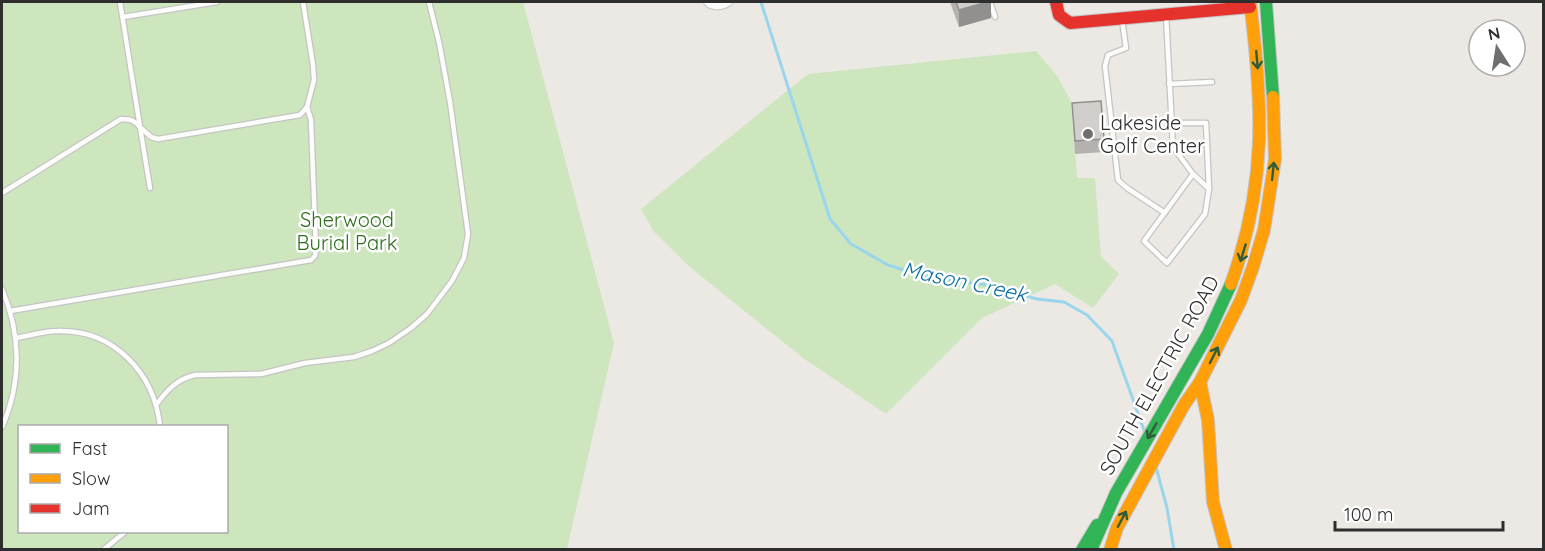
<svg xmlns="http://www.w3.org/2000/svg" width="1545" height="551" font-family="Quicksand,sans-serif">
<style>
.green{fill:#cee6be;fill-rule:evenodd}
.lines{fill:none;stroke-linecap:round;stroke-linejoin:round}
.stream{stroke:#99d6ec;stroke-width:3}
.lane-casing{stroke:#c5c4c5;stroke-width:7}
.street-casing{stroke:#c5c4c5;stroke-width:10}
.fast-casing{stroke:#c5c4c5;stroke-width:14}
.slow-casing{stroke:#c5c4c5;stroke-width:14}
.jam-casing{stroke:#c5c4c5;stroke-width:14}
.lane{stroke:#fcfcfb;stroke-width:4.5}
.street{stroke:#fcfcfb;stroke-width:8}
.fast{stroke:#30b455;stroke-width:12}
.slow{stroke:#ff9f0a;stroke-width:12}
.jam{stroke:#e5322d;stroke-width:12}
.wall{fill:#b4b1af}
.shaded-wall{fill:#92908e}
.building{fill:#d1cecb;stroke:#92908e;stroke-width:1.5}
.oneway{stroke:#2f5d3c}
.poi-dot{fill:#706f6e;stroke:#fff;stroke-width:2}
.labels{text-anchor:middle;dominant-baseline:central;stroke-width:5;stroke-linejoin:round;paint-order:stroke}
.poi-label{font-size:20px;fill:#2e2e2e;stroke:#fff;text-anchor:start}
.park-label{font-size:20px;fill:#2c6e1b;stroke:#fff}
.street-label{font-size:20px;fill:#2e2e2e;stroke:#fff}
.water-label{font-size:21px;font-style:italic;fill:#0d6fa3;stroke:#fff}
</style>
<rect width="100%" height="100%" fill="#ece8e4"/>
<g class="green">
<path d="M2,2H523L614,343L567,549H2ZM20,426H226V532H20Z"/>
<polygon points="1036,51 1058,77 1071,102 1077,178 1095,178 1101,256 1119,274 1093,308 1055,284 982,318 886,414 803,358 691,268 654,232 641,209 808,74"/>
</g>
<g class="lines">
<g class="stream">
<polyline points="761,2 830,219 851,244 888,265 923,276 988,285 1037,299 1064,302 1087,315 1112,341 1145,433"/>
<polyline points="1156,467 1167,508 1174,550"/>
</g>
<defs>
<g id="lane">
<polyline points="120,2 140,127 151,137 158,139 300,115 307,107"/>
<polyline points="990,2 995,17"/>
<polyline points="1166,15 1173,147 1193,174 1144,241 1167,263 1205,214 1209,189 1193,174"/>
<polyline points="123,17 217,2"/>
<polyline points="1122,20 1126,48 1108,55 1105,66 1118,180 1127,188 1165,213"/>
<polyline points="1169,84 1212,82"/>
<polyline points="1172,123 1206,123 1209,189"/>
<path d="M2,193L121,119C130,119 134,120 140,127L150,188"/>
<path d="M2,289C21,334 22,382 2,427"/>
<polyline points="10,311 311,260 315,256 316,250 311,120 307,107 314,80 313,65 303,2"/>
<path d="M16,338C29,336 44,331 57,331C114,329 154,373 160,426"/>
<path d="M156,405C167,390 177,379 195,375L261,374L305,363L354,357L372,351L389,343L411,328L427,314L452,281L464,258L468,234L450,102L439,42L429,2"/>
<polyline points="103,550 125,532"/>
</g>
<path id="street" d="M708,2C713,7 722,6 728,2"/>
<g id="fast">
<polyline points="1266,2 1273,97"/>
<polyline points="1082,550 1097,525"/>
<polyline points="1091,550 1116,493 1208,334 1231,284"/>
</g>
<g id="slow">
<path d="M1231,284C1267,184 1263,106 1250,2"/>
<polyline points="1200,382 1208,420 1213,502 1226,550"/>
<polyline points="1110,550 1117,528 1184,405 1200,382 1241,300 1253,267 1264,230 1275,159 1273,97"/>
</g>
<polyline id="jam" points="1056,2 1059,15 1070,23 1250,7"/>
</defs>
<use href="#lane" class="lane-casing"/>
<use href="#street" class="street-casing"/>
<use href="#fast" class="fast-casing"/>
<use href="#slow" class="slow-casing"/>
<use href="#jam" class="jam-casing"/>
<use href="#lane" class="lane"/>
<use href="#street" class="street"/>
<use href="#fast" class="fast"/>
<use href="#slow" class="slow"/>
<use href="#jam" class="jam"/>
</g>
<g class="wall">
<polygon points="950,2 991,2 991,18 959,27"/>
<polygon points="1072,103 1104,139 1104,152 1075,154"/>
</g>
<polygon class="shaded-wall" points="987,2 991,2 991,18 959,27 959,10"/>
<g class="building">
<polygon points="956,2 987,2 959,10"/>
<polygon points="1101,101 1104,139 1075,141 1072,103"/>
</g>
<defs><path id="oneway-shaft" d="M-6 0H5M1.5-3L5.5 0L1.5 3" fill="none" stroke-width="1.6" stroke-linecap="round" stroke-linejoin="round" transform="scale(1.5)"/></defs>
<g class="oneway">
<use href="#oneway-shaft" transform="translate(1257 60) rotate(85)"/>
<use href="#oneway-shaft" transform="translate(1273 171) rotate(-84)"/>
<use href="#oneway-shaft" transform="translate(1243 253) rotate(107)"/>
<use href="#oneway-shaft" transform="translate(1214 355) rotate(-63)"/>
<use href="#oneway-shaft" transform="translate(1152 431) rotate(120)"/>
<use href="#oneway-shaft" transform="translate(1122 519) rotate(-62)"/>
</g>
<circle class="poi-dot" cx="1088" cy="134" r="6"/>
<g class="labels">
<g class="poi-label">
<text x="1100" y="122">Lakeside<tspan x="1100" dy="23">Golf Center</tspan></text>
</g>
<g class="park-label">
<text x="347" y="219">Sherwood<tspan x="347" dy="23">Burial Park</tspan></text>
</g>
<g class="street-label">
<text transform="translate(1159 375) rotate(-61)">SOUTH ELECTRIC ROAD</text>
</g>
<g class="water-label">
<text transform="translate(965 281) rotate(12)">Mason Creek</text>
</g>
</g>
<rect width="1545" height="551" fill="none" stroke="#2e2e2e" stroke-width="6"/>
<rect x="18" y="425" width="210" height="108" fill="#ffffff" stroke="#ababab" stroke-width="1.5"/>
<rect x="30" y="444" width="30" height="9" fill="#30b455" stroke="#ababab" stroke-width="1.5"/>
<text x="72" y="455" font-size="18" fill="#2e2e2e">Fast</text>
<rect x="30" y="474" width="30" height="9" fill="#ff9f0a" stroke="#ababab" stroke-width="1.5"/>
<text x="72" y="485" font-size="18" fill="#2e2e2e">Slow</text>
<rect x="30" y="504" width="30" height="9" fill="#e5322d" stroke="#ababab" stroke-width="1.5"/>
<text x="72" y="515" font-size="18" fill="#2e2e2e">Jam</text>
<g transform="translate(1497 48) rotate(348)"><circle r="28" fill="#ffffff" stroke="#ababab" stroke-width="1.5"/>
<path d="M0-4.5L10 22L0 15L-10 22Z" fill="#706f6e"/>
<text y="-9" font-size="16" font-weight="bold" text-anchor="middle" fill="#2e2e2e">N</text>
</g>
<path d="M1335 521v9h168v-9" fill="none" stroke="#2e2e2e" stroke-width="3"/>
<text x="1344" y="521" font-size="18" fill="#2e2e2e" stroke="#ffffff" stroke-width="4.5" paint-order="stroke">100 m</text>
</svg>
